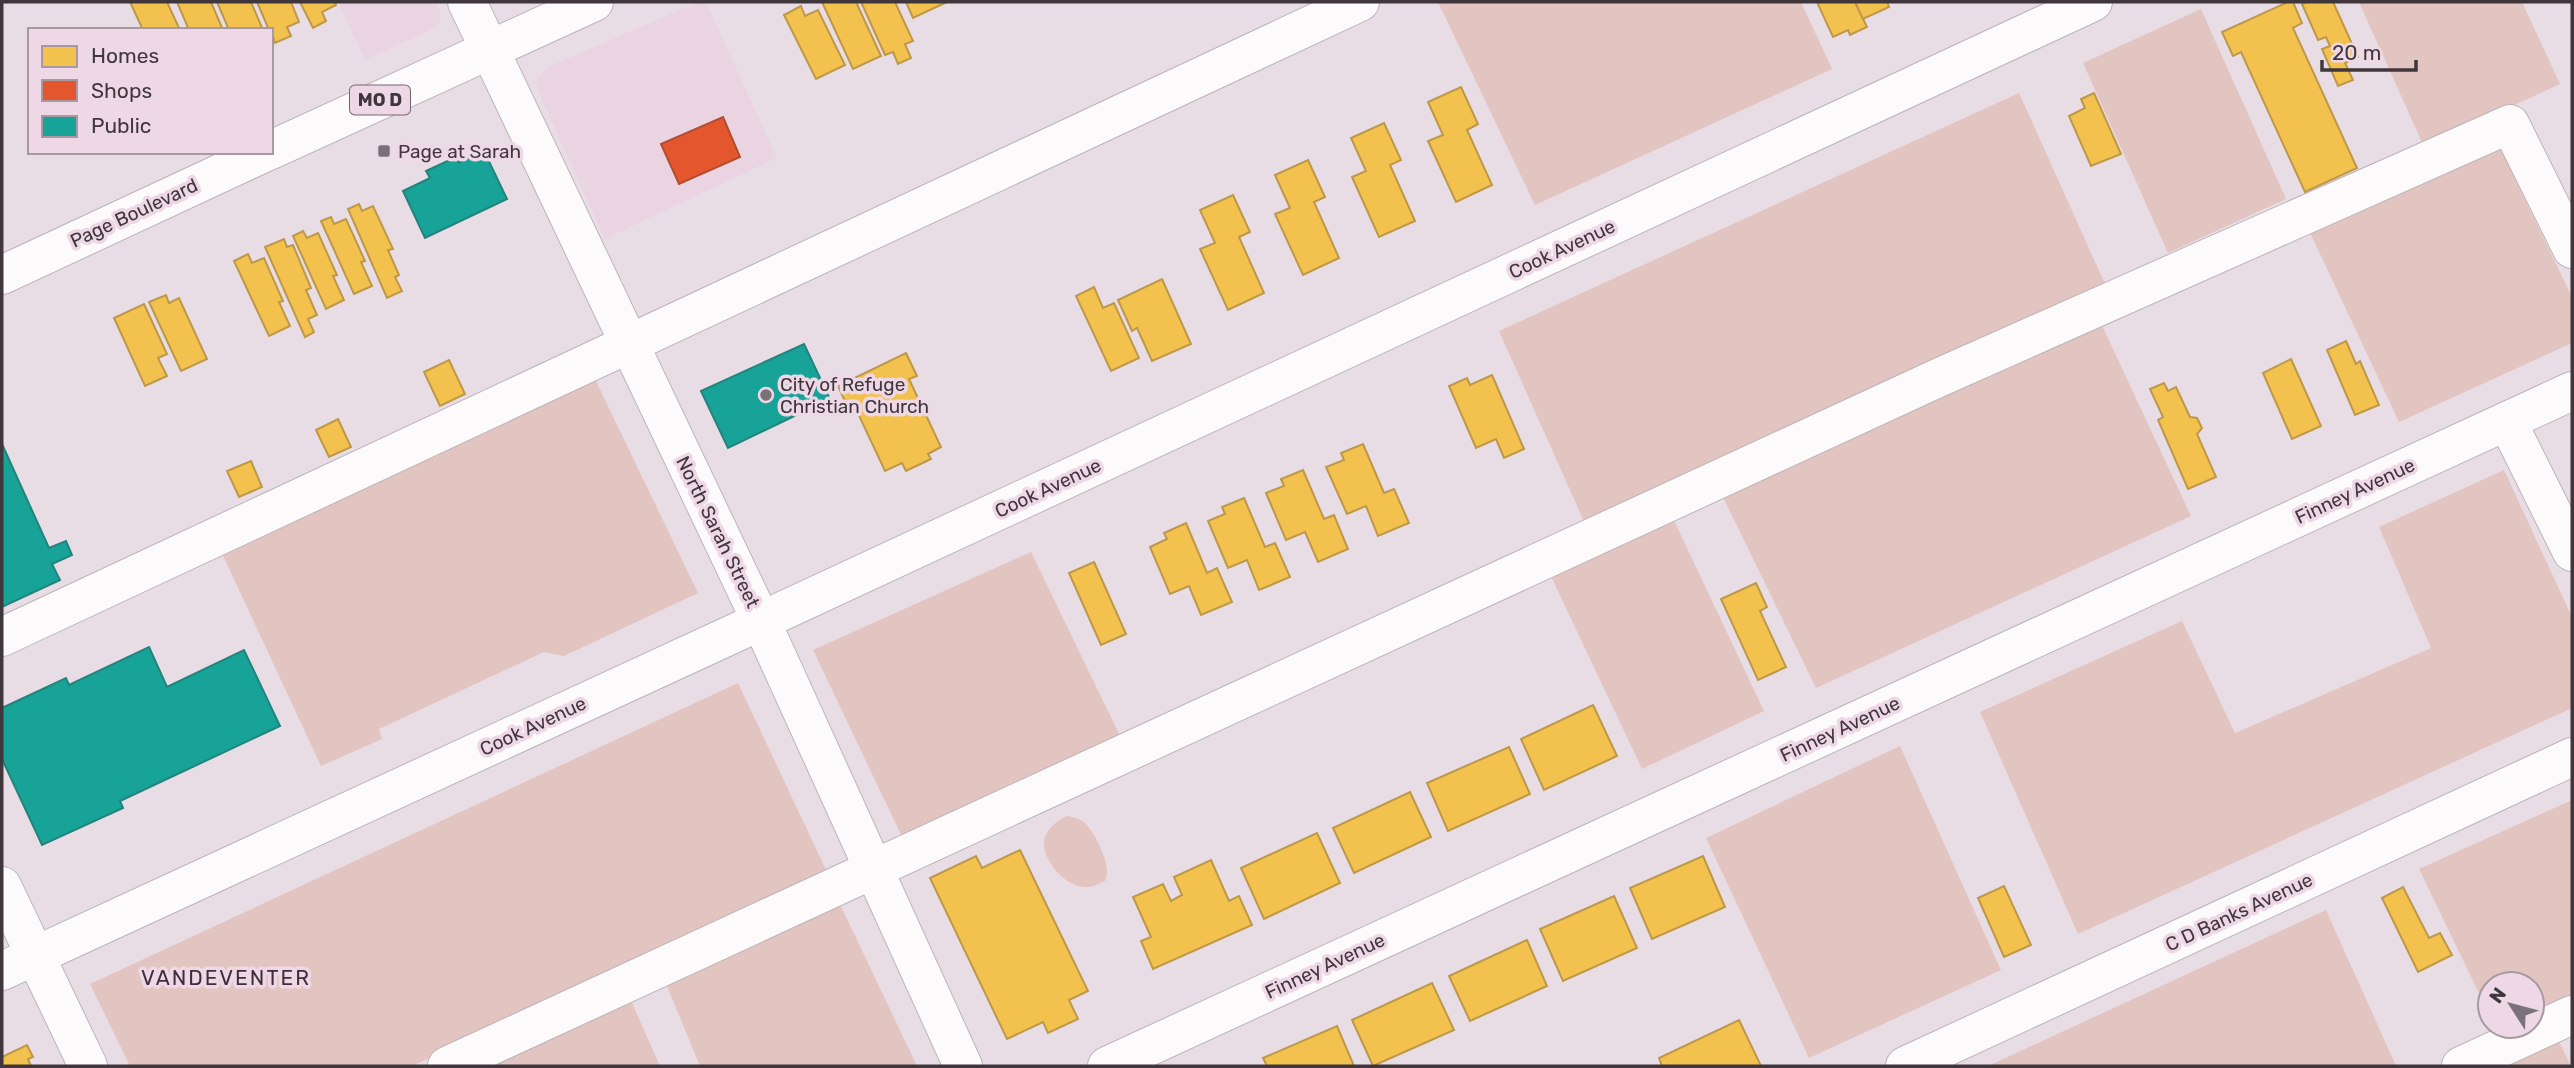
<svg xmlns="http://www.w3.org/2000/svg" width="2574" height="1068" font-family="Rubik,sans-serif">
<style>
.built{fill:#ead4e2}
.green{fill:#e2c4c0}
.homes{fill:#f2c14e;stroke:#bd9849;stroke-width:2}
.shops{fill:#e4572e;stroke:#b34d32;stroke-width:2}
.public{fill:#17a398;stroke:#23837d;stroke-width:2}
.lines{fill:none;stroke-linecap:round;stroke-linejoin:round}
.minor-casing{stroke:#bdb4ba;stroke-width:40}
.major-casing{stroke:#bdb4ba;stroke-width:40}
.minor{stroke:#fcfafb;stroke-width:38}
.major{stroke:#fcfafb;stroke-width:38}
.poi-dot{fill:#7b7178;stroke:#eed8e6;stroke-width:2.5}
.labels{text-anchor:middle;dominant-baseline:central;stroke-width:7;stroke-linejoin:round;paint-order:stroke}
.shield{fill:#eed8e6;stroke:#746770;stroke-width:2}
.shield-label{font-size:18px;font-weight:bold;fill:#40373d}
.poi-label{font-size:19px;fill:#40373d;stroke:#eed8e6;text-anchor:start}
.street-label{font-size:19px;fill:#40373d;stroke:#eed8e6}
.neighbourhood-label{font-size:21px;letter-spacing:2px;fill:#3f2e39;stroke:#eed8e6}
</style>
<rect width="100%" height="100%" fill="#e9dde5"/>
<g class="built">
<polygon points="338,2 437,2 441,16 440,21 432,29 365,60"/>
<polygon points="698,2 706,2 777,158 605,239 537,89 538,79 548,67"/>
</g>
<g class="green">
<polygon points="1438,2 1801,2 1832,69 1535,205"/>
<polygon points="2359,2 2522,2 2560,84 2424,147"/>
<polygon points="2201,9 2286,199 2168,253 2083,63"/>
<polygon points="2019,93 2106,286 1586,526 1499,331"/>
<polygon points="2497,142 2572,297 2572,343 2399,422 2306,224"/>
<polygon points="2098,317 2191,516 1816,688 1720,491"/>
<polygon points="593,375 698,593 564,656 544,652 379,729 382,739 321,766 218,545"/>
<polygon points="2504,470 2572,617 2572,708 2078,934 1980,712 2182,621 2235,733 2431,648 2379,527"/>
<polygon points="1670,512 1764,711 1642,769 1548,570"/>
<polygon points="1031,552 1122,740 905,843 813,650"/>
<polygon points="738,683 828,874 412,1066 130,1066 90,984"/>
<polygon points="1900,746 2001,970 1809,1058 1706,838"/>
<polygon points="2572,800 2572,1005 2532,1024 2532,984 2490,984 2490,1016 2419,869"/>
<path d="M1066,816C1072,817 1077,818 1082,821C1095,830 1113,868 1105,881C1098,884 1092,888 1084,887C1066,886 1045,863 1044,845C1043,831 1056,822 1066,816Z"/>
<polygon points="838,900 917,1066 700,1066 664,979"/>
<polygon points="2326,910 2396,1066 1988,1066"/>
<polygon points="629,996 660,1066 476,1066"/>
<polygon points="2553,1029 2571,1066 2471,1066"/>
</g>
<g class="homes">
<polygon points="130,2 167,2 180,30 143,30"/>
<polygon points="177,2 211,2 223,30 189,30"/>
<polygon points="217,2 251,2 263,30 229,30"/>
<polygon points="257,2 291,2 299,22 287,27 291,36 275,43 271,30 269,30"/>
<polygon points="300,2 335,2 336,5 322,12 326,21 313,28"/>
<polygon points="822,2 856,2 881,56 853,69"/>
<polygon points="861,2 895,2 913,41 905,44 911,58 898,64 893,52 885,55"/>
<polygon points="906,2 947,2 913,18"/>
<polygon points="1817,2 1855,2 1867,27 1850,35 1848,30 1833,37"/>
<polygon points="1855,2 1887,2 1889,7 1863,19"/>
<polygon points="2288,2 2293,2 2302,23 2293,28 2357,168 2305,192 2241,52 2233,56 2222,32"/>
<polygon points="2307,2 2333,2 2358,57 2345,63 2353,80 2338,86 2322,49 2330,46 2326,37 2318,40 2302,4"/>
<polygon points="801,6 805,16 818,10 845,65 816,79 784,15"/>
<polygon points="1461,87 1478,124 1467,130 1492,185 1456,202 1428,141 1443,135 1428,102"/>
<polygon points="2094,93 2121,154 2091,166 2069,116 2085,108 2081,99"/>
<polygon points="1384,123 1401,160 1390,165 1415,221 1379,237 1352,177 1366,171 1351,138"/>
<polygon points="1308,160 1325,197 1314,202 1339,258 1303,275 1275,214 1290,208 1275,175"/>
<polygon points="1233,195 1250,232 1239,237 1264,293 1228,310 1200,249 1215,243 1200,210"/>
<polygon points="359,204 362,211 373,206 393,249 388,250 399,275 395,277 402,291 387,298 348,209"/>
<polygon points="331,217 334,224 346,219 365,261 361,262 372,286 354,294 321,221"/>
<polygon points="303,231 307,238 318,233 337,275 333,276 344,300 326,309 293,236"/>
<polygon points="284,239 287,247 293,245 311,288 306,290 317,315 308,319 314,332 305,337 265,247"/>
<polygon points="248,254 252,263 264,258 283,301 279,302 290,326 269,336 234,261"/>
<polygon points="1162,279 1191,344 1152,361 1137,328 1132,331 1118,300"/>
<polygon points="1094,287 1103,308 1114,303 1139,358 1111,371 1076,296"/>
<polygon points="166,295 169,303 179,298 207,359 181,371 149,302"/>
<polygon points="144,304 167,354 158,358 167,376 145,386 114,318"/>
<polygon points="2346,341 2356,364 2360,361 2379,405 2355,415 2327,350"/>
<polygon points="906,353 917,376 909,379 941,447 928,454 931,459 906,471 902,463 885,471 855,407 849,410 838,386"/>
<polygon points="2291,359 2321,426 2292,439 2263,373"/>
<polygon points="449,360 465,394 440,406 424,372"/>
<polygon points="1492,375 1524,449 1504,458 1496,439 1476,448 1449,386 1467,378 1470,385"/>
<polygon points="2164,383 2168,391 2176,387 2190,417 2197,418 2202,428 2197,434 2216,477 2188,489 2158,420 2163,417 2150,389"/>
<polygon points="338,419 351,447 329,457 316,430"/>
<polygon points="1363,444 1384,493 1394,489 1409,523 1378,536 1366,506 1347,514 1326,467 1344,460 1341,453"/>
<polygon points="251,461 262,487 239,497 227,471"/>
<polygon points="1303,470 1324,519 1334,515 1348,549 1318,562 1305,532 1286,540 1266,493 1284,486 1281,479"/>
<polygon points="1244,498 1265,547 1275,543 1290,577 1259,590 1247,560 1228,568 1208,521 1225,514 1222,507"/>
<polygon points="1186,523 1207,573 1217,568 1232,602 1201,615 1189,586 1170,594 1150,547 1167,539 1164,533"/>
<polygon points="1094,562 1126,634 1101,645 1069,573"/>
<polygon points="1756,583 1767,607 1760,611 1786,667 1758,680 1721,599"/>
<polygon points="1593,705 1617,756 1544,790 1521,739"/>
<polygon points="1509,747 1530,794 1448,831 1427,783"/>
<polygon points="1410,792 1431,837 1354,873 1333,828"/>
<polygon points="1317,833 1340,883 1264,919 1241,868"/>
<polygon points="1020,850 1088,991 1069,1000 1078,1019 1048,1033 1043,1022 1007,1039 930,878 976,856 982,868"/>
<polygon points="1703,856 1725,907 1652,939 1630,888"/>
<polygon points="1211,860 1229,901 1239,896 1252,925 1153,969 1141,941 1151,937 1133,897 1163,884 1171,901 1182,895 1174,877"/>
<polygon points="2004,886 2031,945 2004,957 1978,898"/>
<polygon points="2403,887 2429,938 2440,933 2452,955 2418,972 2382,898"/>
<polygon points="1614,896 1637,948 1563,981 1540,929"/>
<polygon points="1527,940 1547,986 1470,1021 1449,976"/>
<polygon points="1432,983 1454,1030 1373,1066 1352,1020"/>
<polygon points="1739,1020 1761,1066 1662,1066 1659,1058"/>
<polygon points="1337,1026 1354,1066 1267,1066 1263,1058"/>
<polygon points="27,1045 33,1057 28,1059 31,1066 2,1066 2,1057"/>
</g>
<polygon class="shops" points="723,117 740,157 679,184 661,144"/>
<g class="public">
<polygon points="484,151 507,199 425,238 403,191 430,178 426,171 456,157 459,163"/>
<polygon points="804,344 830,399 728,448 701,391"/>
<polygon points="2,444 49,548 66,541 72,555 52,564 60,580 2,607"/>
<polygon points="149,647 167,687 244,650 280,726 120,801 123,808 42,845 2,759 2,708 66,678 69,685"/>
</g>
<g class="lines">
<defs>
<g id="minor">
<polyline points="467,2 761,621 963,1066"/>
<polyline points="2507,421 2572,552"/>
<polyline points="2,637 1360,2"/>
<polyline points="2,886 88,1066"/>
<polyline points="2,971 761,621 2093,2"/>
<polyline points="447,1066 1938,378 2510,124 2572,249"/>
<polyline points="1107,1066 2572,391"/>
<polyline points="1905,1066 2572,757"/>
<polyline points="2461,1066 2572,1015"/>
</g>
<g id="major">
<polyline points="271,150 594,2"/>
<polyline points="2,275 266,152"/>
</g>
</defs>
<use href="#minor" class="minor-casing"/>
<use href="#major" class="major-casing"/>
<use href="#minor" class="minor"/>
<use href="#major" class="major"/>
</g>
<g class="poi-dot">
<rect x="377" y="144" width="14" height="14" rx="3.5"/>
<circle cx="766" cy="395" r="7"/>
</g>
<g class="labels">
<rect class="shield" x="350" y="85.5" width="60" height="29" rx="5"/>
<g class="shield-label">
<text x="380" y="100">MO D</text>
</g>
<g class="poi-label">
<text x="398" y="151">Page at Sarah</text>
<text x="780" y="384">City of Refuge<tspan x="780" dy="22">Christian Church</tspan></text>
</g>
<g class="street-label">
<text transform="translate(134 213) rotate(-25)">Page Boulevard</text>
<text transform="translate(1562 249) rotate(-25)">Cook Avenue</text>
<text transform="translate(1048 488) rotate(-25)">Cook Avenue</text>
<text transform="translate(2355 491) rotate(-25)">Finney Avenue</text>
<text transform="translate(718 532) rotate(64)">North Sarah Street</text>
<text transform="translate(533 726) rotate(-25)">Cook Avenue</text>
<text transform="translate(1840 729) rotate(-25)">Finney Avenue</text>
<text transform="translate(2239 912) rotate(-25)">C D Banks Avenue</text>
<text transform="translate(1325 966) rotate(-25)">Finney Avenue</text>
</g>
<g class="neighbourhood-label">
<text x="226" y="977">VANDEVENTER</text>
</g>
</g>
<rect width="2574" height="1068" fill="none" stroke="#40373d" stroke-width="7"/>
<rect x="28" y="28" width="245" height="126" fill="#eed8e6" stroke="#a898a2" stroke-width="2"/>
<rect x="42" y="46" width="35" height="21" fill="#f2c14e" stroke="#a898a2" stroke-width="2"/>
<text x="91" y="63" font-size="21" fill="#40373d">Homes</text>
<rect x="42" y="80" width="35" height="21" fill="#e4572e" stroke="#a898a2" stroke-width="2"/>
<text x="91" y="98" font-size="21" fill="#40373d">Shops</text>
<rect x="42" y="116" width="35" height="21" fill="#17a398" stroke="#a898a2" stroke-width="2"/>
<text x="91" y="133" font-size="21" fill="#40373d">Public</text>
<g transform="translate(2511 1005) rotate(306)"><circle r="33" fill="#eed8e6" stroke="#a898a2" stroke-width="2"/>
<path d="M0-5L12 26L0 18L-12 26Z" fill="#7b7178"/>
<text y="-10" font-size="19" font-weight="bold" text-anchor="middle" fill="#40373d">N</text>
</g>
<path d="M2322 60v10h94v-10" fill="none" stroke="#40373d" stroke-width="3.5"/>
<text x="2332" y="60" font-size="21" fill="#40373d" stroke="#eed8e6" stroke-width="5" paint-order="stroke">20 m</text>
</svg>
